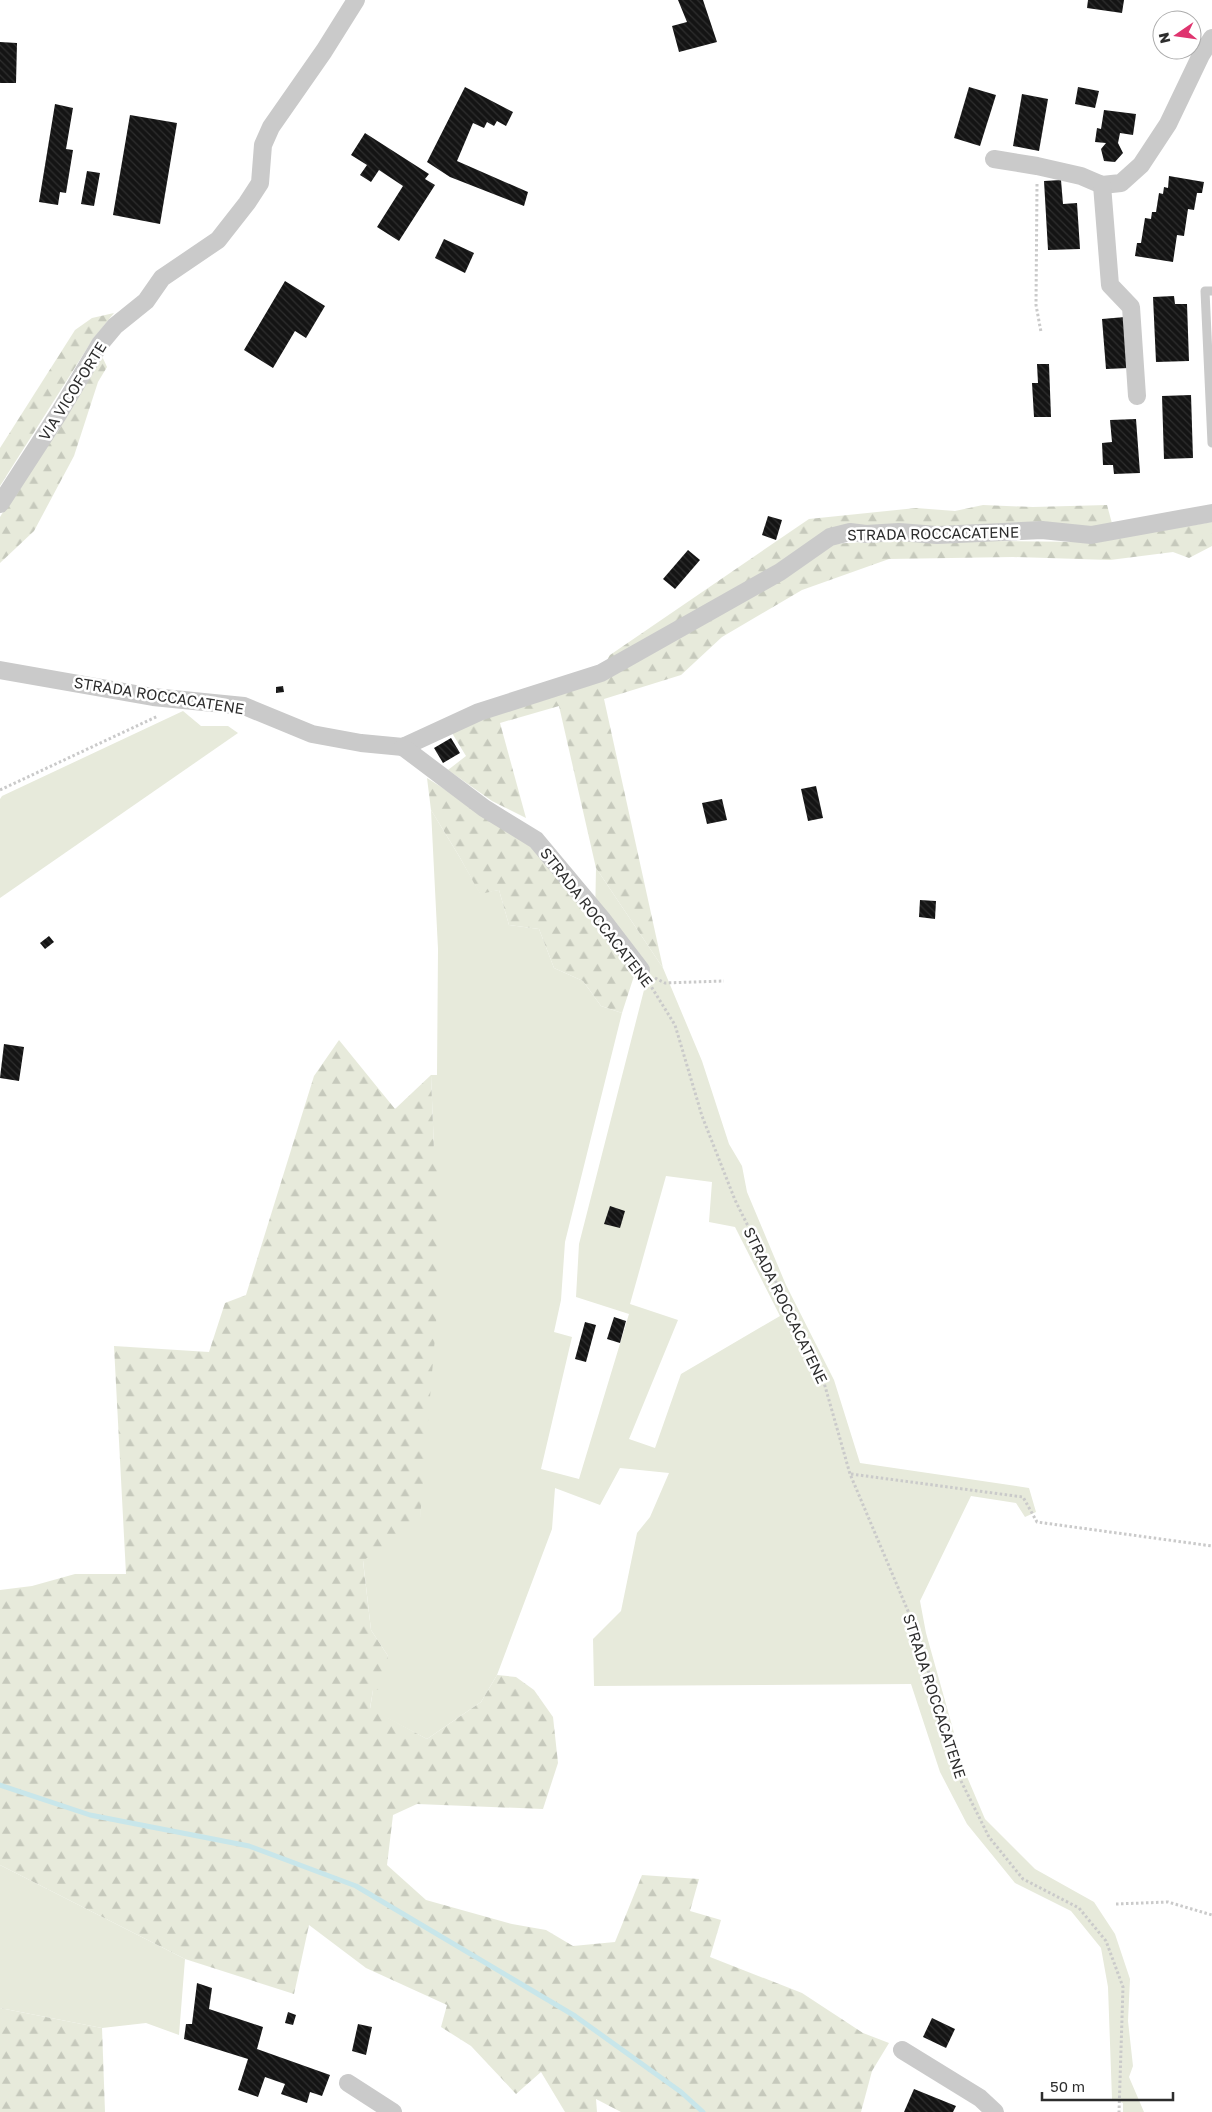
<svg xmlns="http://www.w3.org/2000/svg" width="1212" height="2112" font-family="'Golos Text',sans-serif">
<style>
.green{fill:#e7eadb;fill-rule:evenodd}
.forest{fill:url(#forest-firs)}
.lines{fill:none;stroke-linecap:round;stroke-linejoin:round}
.stream{stroke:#c8e6ea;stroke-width:5}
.building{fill:url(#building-back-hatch)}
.path{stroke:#cacaca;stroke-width:3;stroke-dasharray:2.5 2.5;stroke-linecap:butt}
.lane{stroke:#cacaca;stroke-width:9}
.street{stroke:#cacaca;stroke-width:18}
.labels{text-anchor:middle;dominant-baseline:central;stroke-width:5;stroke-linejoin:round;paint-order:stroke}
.street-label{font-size:15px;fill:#2d2d2d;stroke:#fff}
</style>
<defs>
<pattern id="forest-firs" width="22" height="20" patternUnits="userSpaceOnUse" patternTransform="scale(1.25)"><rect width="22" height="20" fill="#e7eadb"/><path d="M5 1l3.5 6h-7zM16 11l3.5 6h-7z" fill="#c6c9bc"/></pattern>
<pattern id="building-back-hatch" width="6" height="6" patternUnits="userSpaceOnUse" patternTransform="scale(1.25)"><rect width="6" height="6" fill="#141414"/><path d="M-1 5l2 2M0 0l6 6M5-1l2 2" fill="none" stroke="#2e2e2e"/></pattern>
</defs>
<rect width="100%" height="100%" fill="#fff"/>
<g class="green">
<polygon points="183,711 201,726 228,726 238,733 0,898 0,799 2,796"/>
<path d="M431,810L459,856L480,893L499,890L509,925L539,929L554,968L583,981L601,1006L622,1013L565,1242L561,1300L554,1332L572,1337L541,1469L579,1479L629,1314L576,1297L579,1244L644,990L595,920L596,868L663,968L702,1061L729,1144L742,1166L747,1192L786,1285L834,1380L860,1463L1029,1488L1036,1512L1025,1517L1016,1503L971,1496L920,1601L926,1633L965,1772L985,1819L1035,1869L1094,1902L1115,1934L1130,1979L1128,2021L1133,2066L1129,2077L1144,2112H1123V2103L1112,2099L1108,1987L1101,1948L1071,1911L1015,1883L967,1824L940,1772L911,1684L594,1686L593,1639L621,1611L637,1533L650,1517L669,1473L620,1468L600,1505L555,1488L552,1529L497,1675L481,1702L427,1739L370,1709L373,1690L388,1656L371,1630L363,1560L420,1518L434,1149L431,1075H437L438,949ZM666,1176L712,1182L709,1222L735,1227L780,1316L681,1374L655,1448L629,1439L678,1320L630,1304Z"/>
<polygon points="0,1865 185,1959 179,2035 146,2023 102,2028 0,2008"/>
</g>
<g class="forest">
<polygon points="114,313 93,339 0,486 0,448 75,330 92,318"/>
<polygon points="101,354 107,367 98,382 74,456 34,531 0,563 0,517"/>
<polygon points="983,505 1033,507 1107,505 1113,527 851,528 775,567 604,665 610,655 809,519 916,508 955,511"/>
<polygon points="1212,522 1212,546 1189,558 1173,552 1110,560 1013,557 889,559 802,590 722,637 681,675 604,699 663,968 596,868 559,706 500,723 526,818 492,801 448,770 466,756 452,733 497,712 601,676 831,544 895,540 1090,542"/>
<polygon points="427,778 530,843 595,920 634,976 622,1013 601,1006 583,981 554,968 539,929 509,925 499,890 480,894 459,856 431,810"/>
<polygon points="339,1040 395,1109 431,1075 434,1149 439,1153 440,1276 420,1519 363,1561 371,1630 388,1656 382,1689 373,1690 370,1708 427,1739 481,1702 497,1675 516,1677 534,1690 553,1717 558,1763 543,1809 417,1804 393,1815 387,1865 426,1900 512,1924 546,1930 573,1946 615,1942 642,1875 699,1879 690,1911 721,1920 710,1957 802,1993 863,2033 889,2043 872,2071 861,2112 621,2112 596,2099 597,2112 565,2112 541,2072 516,2094 471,2046 441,2027 447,2005 366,1968 309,1925 294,1994 185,1959 0,1865 0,1590 32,1586 75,1574 126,1574 114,1346 209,1352 225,1303 246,1295 314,1076"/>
<polygon points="0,2008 102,2028 105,2112 0,2112"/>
</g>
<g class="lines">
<polyline class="stream" points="0,1785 90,1815 249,1846 356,1886 575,2016 681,2092 703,2112"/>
</g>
<g class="building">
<polygon points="678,0 703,0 717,42 679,52 672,26 687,22"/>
<polygon points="1088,0 1124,0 1122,13 1087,8"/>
<polygon points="0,42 17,43 16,83 0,83"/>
<polygon points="465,87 513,112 506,126 497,121 494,126 487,122 484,128 473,123 457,161 528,192 524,206 450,177 427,162"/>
<polygon points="969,87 996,95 980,146 954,138"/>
<polygon points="1078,87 1099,91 1095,108 1075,104"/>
<polygon points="1022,94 1048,99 1039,151 1013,146"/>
<polygon points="55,104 73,108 66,149 73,150 66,193 60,192 58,205 39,202"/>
<polygon points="1104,110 1136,114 1133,135 1120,133 1118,143 1123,153 1115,162 1104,161 1101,149 1106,143 1095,142 1097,128 1101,129"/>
<polygon points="130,115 177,123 160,224 113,215"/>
<polygon points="365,133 429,174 425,179 435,185 399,241 377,227 403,186 379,170 371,182 360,175 367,165 351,155"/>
<polygon points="87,171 100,173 94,206 81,204"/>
<polygon points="1169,176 1204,182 1202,193 1197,193 1194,210 1188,209 1184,236 1177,235 1173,262 1135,256 1137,243 1141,243 1145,218 1151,219 1152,212 1156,212 1159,193 1163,194 1164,187 1168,188"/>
<polygon points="1061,180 1063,204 1077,203 1080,249 1048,250 1044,181"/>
<polygon points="444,239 474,253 465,273 435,258"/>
<polygon points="285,281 325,306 306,338 295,331 273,368 244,350"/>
<polygon points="1174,296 1175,304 1187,304 1189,361 1156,362 1153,297"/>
<polygon points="1125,317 1129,368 1106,369 1102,319"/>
<polygon points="1037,364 1049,364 1051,417 1034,417 1032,383 1038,383"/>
<polygon points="1191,395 1193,458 1164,459 1162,396"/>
<polygon points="1136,419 1140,473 1114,474 1113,465 1103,465 1102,443 1112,442 1110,420"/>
<polygon points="768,516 782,520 776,540 762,535"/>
<polygon points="688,550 700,560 675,589 663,579"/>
<polygon points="283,686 284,692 276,693 276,687"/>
<polygon points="451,738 460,753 443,763 434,748"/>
<polygon points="816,786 823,818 808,821 801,789"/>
<polygon points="722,799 727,820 707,824 702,803"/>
<polygon points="920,900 936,901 935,919 919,917"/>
<polygon points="49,936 54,942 45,949 40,943"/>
<polygon points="4,1044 24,1047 19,1081 0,1078"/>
<polygon points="610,1206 625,1211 620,1228 604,1224"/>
<polygon points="614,1317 626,1321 620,1343 607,1339"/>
<polygon points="585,1322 596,1325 586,1362 575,1359"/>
<polygon points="197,1983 212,1988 209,2009 263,2027 257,2049 330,2075 322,2096 310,2092 307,2103 281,2094 285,2084 265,2077 258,2097 238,2090 248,2059 184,2039 186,2024 192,2024"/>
<polygon points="288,2012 296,2015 293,2025 285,2023"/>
<polygon points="932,2018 955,2029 946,2048 923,2037"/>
<polygon points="358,2024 372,2027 366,2055 352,2051"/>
<polygon points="914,2089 956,2106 953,2112 904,2112"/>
</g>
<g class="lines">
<g class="path">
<polyline points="1037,184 1036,305 1041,332"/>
<polyline points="0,790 158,716"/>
<polyline points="655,978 665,983 724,981"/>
<polyline points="649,983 675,1025 702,1116 735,1200 821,1372 850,1474 919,1637 956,1771 989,1837 1023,1879 1079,1908 1106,1941 1123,1987 1119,2112"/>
<polyline points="851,1474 1023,1497 1037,1522 1212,1546"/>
<polyline points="1116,1904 1168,1902 1212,1915"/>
</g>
<polyline class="lane" points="1212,291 1205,291 1212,443"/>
<g class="street">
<polyline points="994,159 1037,166 1081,176 1102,185 1121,183 1141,165 1168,124 1201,55 1212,38"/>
<polyline points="1102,185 1110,285 1131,307 1137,396"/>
<polyline points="0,504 59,413 100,344 115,326 146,301 162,278 218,240 247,203 260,183 263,145 271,127 324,51 356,0"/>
<polyline points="0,670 153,697 244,706 312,734 361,743 403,747 479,712 601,673 780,572 830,537 850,532 866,534 899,532 937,535 1042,530 1091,535 1212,513"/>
<polyline points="403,747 484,808 536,840 602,919 641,970"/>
<polyline points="902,2050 980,2098 995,2112"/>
<polyline points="348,2083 393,2112"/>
</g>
</g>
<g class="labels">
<g class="street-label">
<text transform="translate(72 391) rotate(-58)">VIA VICOFORTE</text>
<text transform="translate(933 533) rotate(-1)">STRADA ROCCACATENE</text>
<text transform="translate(159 695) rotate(9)">STRADA ROCCACATENE</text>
<text transform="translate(597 917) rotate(52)">STRADA ROCCACATENE</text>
<text transform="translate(786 1305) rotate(64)">STRADA ROCCACATENE</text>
<text transform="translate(935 1696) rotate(72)">STRADA ROCCACATENE</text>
</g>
</g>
<g transform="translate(1177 35) rotate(257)"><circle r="24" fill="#ffffff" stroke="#ababab"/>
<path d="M0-4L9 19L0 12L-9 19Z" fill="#df346f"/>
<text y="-8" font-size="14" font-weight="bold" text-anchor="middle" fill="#2d2d2d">N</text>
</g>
<path d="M1042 2092v8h131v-8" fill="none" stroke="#2d2d2d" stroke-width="2.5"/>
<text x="1050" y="2092" font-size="15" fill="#2d2d2d" stroke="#ffffff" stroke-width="4" paint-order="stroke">50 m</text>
</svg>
